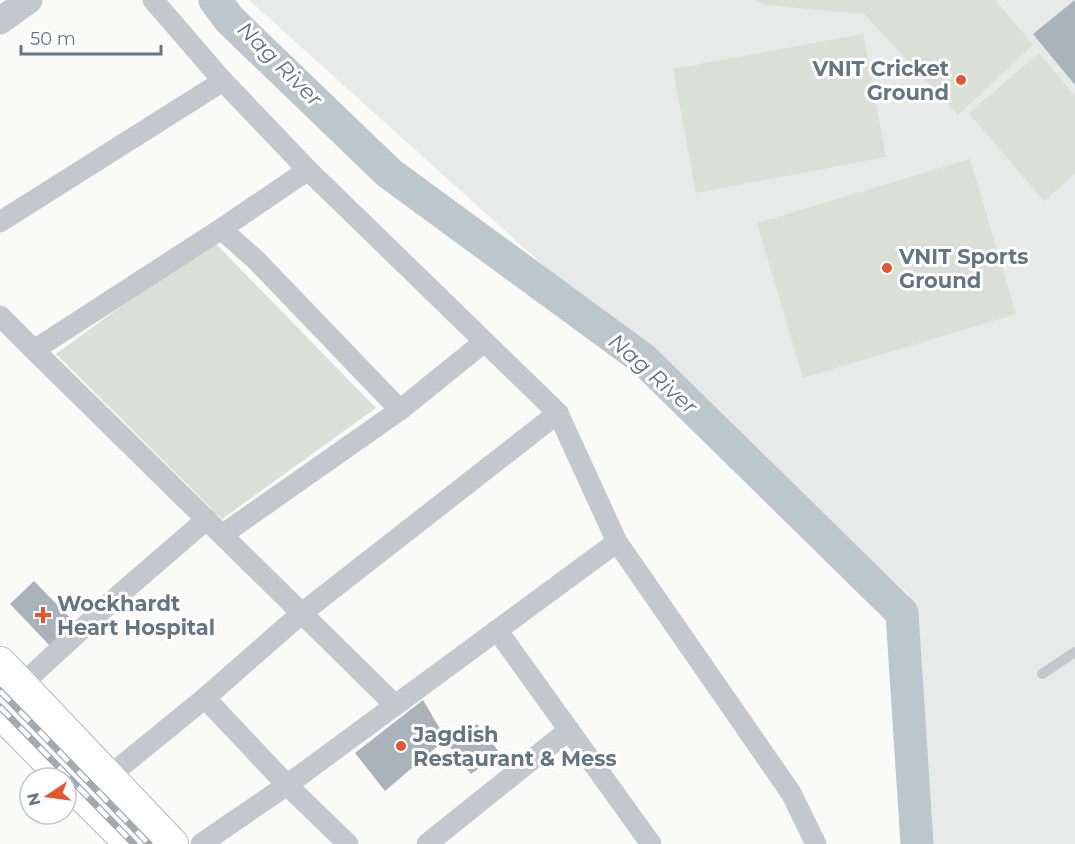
<svg xmlns="http://www.w3.org/2000/svg" width="1075" height="844" font-family="Montserrat,sans-serif">
<style>
.built{fill:#e8e9e9}
.green{fill:#dadfd7}
.lines{fill:none;stroke-linecap:round;stroke-linejoin:round}
.river{stroke:#bbc7cb;stroke-width:33}
.building{fill:#aab3b9}
.secondary-casing{stroke:#b3babf;stroke-width:34}
.service{stroke:#c3c8cc;stroke-width:10}
.minor{stroke:#c3c8cc;stroke-width:21}
.tertiary{stroke:#c3c8cc;stroke-width:27}
.secondary{stroke:#fff;stroke-width:32}
.rail-casing{stroke:#a2aab0;stroke-width:7}
.rail{stroke:#fff;stroke-width:4.5;stroke-dasharray:14;stroke-linecap:butt}
.poi-dot{fill:#e4572e;stroke:#fff;stroke-width:2}
.labels{text-anchor:middle;dominant-baseline:central;stroke-width:6;stroke-linejoin:round;paint-order:stroke}
.poi-label{font-size:21px;font-weight:bold;fill:#657683;stroke:#fff;text-anchor:start}
.water-label{font-size:22px;font-style:italic;fill:#60757c;stroke:#fff}
</style>
<rect width="100%" height="100%" fill="#fafaf8"/>
<polygon class="built" points="249,0 1075,0 1075,844 928,844 909,595"/>
<g class="green">
<polygon points="756,0 995,0 1033,45 958,115 864,14 764,5"/>
<polygon points="863,34 886,157 696,193 673,69"/>
<polygon points="1039,53 1075,96 1075,174 1044,201 969,113"/>
<polygon points="970,159 1016,314 803,378 757,223"/>
<polygon points="212,240 376,408 222,519 56,354"/>
</g>
<g class="lines">
<polyline class="river" points="215,0 229,19 389,173 643,359 902,613 917,844"/>
</g>
<g class="building">
<polygon points="1075,0 1075,85 1033,34"/>
<polygon points="34,581 77,625 53,649 10,604"/>
<polygon points="423,700 446,739 385,791 355,753"/>
<polygon points="477,724 500,753 471,774 449,746"/>
</g>
<g class="lines">
<defs>
<g id="secondary">
<polyline points="0,663 172,844"/>
<polyline points="0,712 65,778"/>
<polyline points="66,779 131,844"/>
</g>
</defs>
<use href="#secondary" class="secondary-casing"/>
<polyline class="service" points="1042,674 1075,652"/>
<g class="minor">
<polyline points="153,0 223,81"/>
<polyline points="308,170 558,413"/>
<polyline points="0,222 223,81 308,170 221,229 34,350 0,316"/>
<polyline points="221,229 256,260 400,410 484,342"/>
<polyline points="34,350 395,705"/>
<polyline points="222,535 400,410"/>
<polyline points="497,630 651,844"/>
<polyline points="21,685 119,595 207,519"/>
<polyline points="205,698 287,785 348,844"/>
<polyline points="108,777 205,698 302,613 558,413 617,542"/>
<polyline points="201,844 287,785 617,542 791,793 816,844"/>
<polyline points="427,844 569,730"/>
</g>
<polyline class="tertiary" points="0,21 29,0"/>
<use href="#secondary" class="secondary"/>
<defs>
<g id="rail">
<polyline points="0,691 149,844"/>
<polyline points="0,707 134,844"/>
</g>
</defs>
<use href="#rail" class="rail-casing"/>
<use href="#rail" class="rail"/>
</g>
<g class="poi-dot">
<circle cx="961" cy="80" r="6"/>
<circle cx="887" cy="268" r="6"/>
<path d="M40 606h6v6h6v6h-6v6h-6v-6h-6v-6h6z"/>
<circle cx="401" cy="746" r="6"/>
</g>
<g class="labels">
<g class="poi-label">
<text x="949" y="68" text-anchor="end">VNIT Cricket<tspan x="949" dy="24">Ground</tspan></text>
<text x="899" y="256">VNIT Sports<tspan x="899" dy="24">Ground</tspan></text>
<text x="57" y="603">Wockhardt<tspan x="57" dy="24">Heart Hospital</tspan></text>
<text x="413" y="734">Jagdish<tspan x="413" dy="24">Restaurant &amp; Mess</tspan></text>
</g>
<g class="water-label">
<text transform="translate(280 64) rotate(45)">Nag River</text>
<text transform="translate(653 374) rotate(41)">Nag River</text>
</g>
</g>
<g transform="translate(48 796) rotate(257)"><circle r="28" fill="#ffffff" stroke="#c1c8cd" stroke-width="1.5"/>
<path d="M0-4.5L10 22L0 15L-10 22Z" fill="#e4572e"/>
<text y="-9" font-size="16" font-weight="bold" text-anchor="middle" fill="#657683">N</text>
</g>
<path d="M21 45v9h140v-9" fill="none" stroke="#657683" stroke-width="3"/>
<text x="30" y="45" font-size="18" fill="#657683" stroke="#ffffff" stroke-width="4.5" paint-order="stroke">50 m</text>
</svg>
